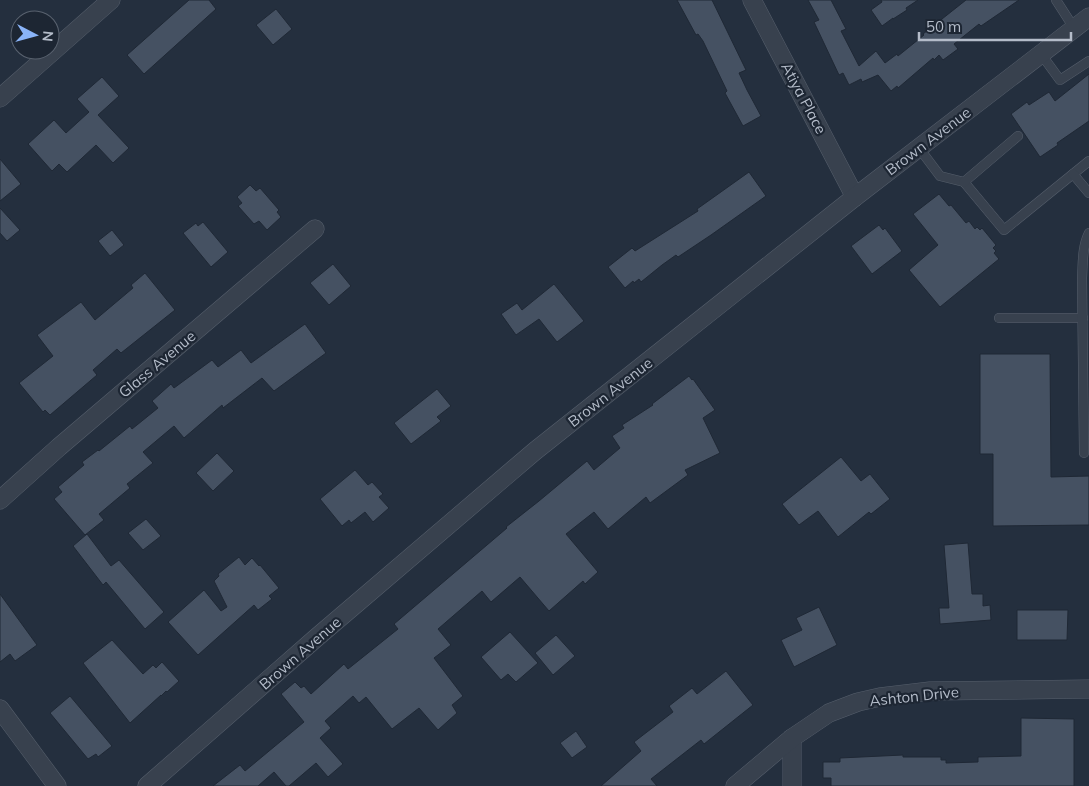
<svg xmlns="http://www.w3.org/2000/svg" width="1089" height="786" font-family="Mulish,sans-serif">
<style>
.building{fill:#455162;stroke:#1f2835}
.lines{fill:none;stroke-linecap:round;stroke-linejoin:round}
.service-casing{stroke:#565f6c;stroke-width:10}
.minor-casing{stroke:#565f6c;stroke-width:19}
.service{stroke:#38414e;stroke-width:9}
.minor{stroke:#38414e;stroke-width:18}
.labels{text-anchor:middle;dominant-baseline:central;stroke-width:4.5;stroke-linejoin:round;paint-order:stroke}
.street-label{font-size:15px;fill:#b4bcc9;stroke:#1d2633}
</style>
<rect width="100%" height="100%" fill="#242f3e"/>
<g class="building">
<polygon points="189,0 209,0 216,9 144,74 127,55"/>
<polygon points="677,0 712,0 746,70 739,73 747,90 761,116 743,126 725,93 727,91 703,41 698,34 696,35"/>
<polygon points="808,0 831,0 846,29 841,31 859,66 876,51 885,63 897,54 898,56 924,35 923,34 966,0 1019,0 981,26 979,24 954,44 958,49 943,60 939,55 934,60 933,58 898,88 897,86 891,91 878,75 862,82 861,79 849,85 843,73 839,75 814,22 819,20"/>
<polygon points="881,0 918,0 906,8 907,10 893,19 893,18 882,26 871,10 882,2"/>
<polygon points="276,9 292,29 273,45 256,25"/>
<polygon points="1089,74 1089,121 1057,143 1058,145 1040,157 1011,114 1027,102 1029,105 1049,92 1055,101"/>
<polygon points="102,77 119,96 98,115 129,148 113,163 96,145 67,172 59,164 52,171 28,144 54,120 66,133 89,112 77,99"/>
<polygon points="0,159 21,184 0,201"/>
<polygon points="749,172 766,196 711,235 678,257 676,255 662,265 641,282 639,279 634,283 633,281 625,288 608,267 632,248 635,251 698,211 697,209"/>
<polygon points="250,185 256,191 260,188 279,210 277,212 281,217 267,230 259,221 254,224 238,206 242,203 237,197"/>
<polygon points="939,194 949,206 951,205 966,223 969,221 975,229 977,227 980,230 982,228 996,245 993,248 996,251 994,253 999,259 940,307 909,270 938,245 913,214"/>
<polygon points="0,208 20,230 7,241 0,233"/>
<polygon points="203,222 228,252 211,267 183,233 196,223 198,226"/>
<polygon points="879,225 883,230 885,228 902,251 872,274 851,246"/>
<polygon points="112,230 124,245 110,256 98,241"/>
<polygon points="333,264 351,286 329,305 310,283"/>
<polygon points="145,273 175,310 121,353 117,349 93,370 97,375 50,415 45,410 43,412 19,383 53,356 37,335 81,302 95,320 133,288 131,285"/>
<polygon points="554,284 584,321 557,342 539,319 516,335 501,314 517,303 522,310"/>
<polygon points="305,324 326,353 274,391 262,378 223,408 222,405 184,438 174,426 143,452 153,463 127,484 130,488 99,514 104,520 85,535 54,499 62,492 58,487 84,465 82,462 98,450 99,451 130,426 132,429 158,408 152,401 171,384 174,388 212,360 218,367 241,350 251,363"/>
<polygon points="980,354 1050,354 1051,477 1089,476 1089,525 993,526 993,454 980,454"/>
<polygon points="689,376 692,380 693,379 715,410 703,418 720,453 685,470 688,475 650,503 646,497 608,529 594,512 566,534 598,572 585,584 583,581 549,611 520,577 491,602 482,591 438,629 451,645 434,658 463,696 452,705 457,713 438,730 419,708 392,729 366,697 359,703 353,696 325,721 331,728 320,738 343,764 328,777 316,763 289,786 286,786 274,772 258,786 213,786 240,765 245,771 304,722 281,694 295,682 301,688 304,686 311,694 344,664 348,669 398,629 394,624 507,528 506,527 539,501 587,461 594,470 620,448 612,436 624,428 622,425 653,405 652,404"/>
<polygon points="437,389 451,406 437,417 441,421 411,444 394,423"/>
<polygon points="217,453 234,471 213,491 196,473"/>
<polygon points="841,457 861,481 870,474 890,499 871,514 869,512 838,537 818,511 799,525 782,504"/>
<polygon points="355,470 368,485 372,482 383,494 379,497 389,508 373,522 365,512 351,523 349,520 342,526 320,499"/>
<polygon points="146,519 161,536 143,550 128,533"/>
<polygon points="87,534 111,566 119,560 164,612 145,629 106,582 103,585 73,546"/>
<polygon points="968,543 972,594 983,594 983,606 990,605 991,620 940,624 939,608 949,608 944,545"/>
<polygon points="239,557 245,565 252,558 259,566 260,565 279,588 269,596 272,599 258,610 254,605 198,655 168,622 204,590 221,611 227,607 214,581 219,576 218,574"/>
<polygon points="0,594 37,645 15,661 10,654 0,662"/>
<polygon points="819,607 837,645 794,667 781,640 802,630 796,618"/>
<polygon points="1017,610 1068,610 1067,640 1017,640"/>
<polygon points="510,632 538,663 516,682 508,674 501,680 481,657"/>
<polygon points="556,635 575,656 553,675 535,653"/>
<polygon points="112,640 143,674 153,665 156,668 162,662 179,681 167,692 166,691 161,696 161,695 130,723 83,663"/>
<polygon points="726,671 753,705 704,744 701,740 651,779 657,786 601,786 641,751 634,742 673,712 669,706 692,688 697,694"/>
<polygon points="70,696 112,746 98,757 96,754 88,759 50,713"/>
<polygon points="1021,718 1074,719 1074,786 831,786 831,778 823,778 823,762 840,762 840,758 903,755 903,757 941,757 941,760 946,760 946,763 978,762 978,757 1021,756"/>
<polygon points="576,731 587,747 572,758 560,743"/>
</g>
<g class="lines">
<defs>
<g id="service">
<polyline points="1056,0 1074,28"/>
<polyline points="1041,54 1060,80 1089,61"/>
<polyline points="919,148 940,176 964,182 1004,230 1089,161"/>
<polyline points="1073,174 1089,193"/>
<polyline points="964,182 1018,136"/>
<polyline points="999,318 1083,318"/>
<path d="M1084,453L1082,278C1083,263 1082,247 1089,233"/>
</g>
<g id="minor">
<polyline points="752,0 855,197"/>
<polyline points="0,98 111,0"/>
<polyline points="0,500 59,447 315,229"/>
<polyline points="0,709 57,786"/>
<polyline points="792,738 792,786"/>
<polyline points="147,786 316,638 535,451 855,197 1089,17"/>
<polyline points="735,786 792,738 829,713 858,702 880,697 930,691 1089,689"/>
</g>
</defs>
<use href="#service" class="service-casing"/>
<use href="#minor" class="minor-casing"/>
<use href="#service" class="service"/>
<use href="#minor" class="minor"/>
</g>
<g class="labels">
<g class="street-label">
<text transform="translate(804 98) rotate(62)">Atiya Place</text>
<text transform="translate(928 141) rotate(-37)">Brown Avenue</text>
<text transform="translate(157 364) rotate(-40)">Glass Avenue</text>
<text transform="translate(610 392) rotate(-38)">Brown Avenue</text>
<text transform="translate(300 653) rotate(-41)">Brown Avenue</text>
<text transform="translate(914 696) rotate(-6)">Ashton Drive</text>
</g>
</g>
<g transform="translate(35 35) rotate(96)"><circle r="24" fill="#1d2633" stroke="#59626f"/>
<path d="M0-4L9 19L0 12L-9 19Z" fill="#8ab4f8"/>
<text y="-8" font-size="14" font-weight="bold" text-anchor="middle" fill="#b4bcc9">N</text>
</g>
<path d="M919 32v8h152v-8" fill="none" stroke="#b4bcc9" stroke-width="2.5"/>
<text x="926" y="32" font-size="15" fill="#b4bcc9" stroke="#1d2633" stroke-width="4" paint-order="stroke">50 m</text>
</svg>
